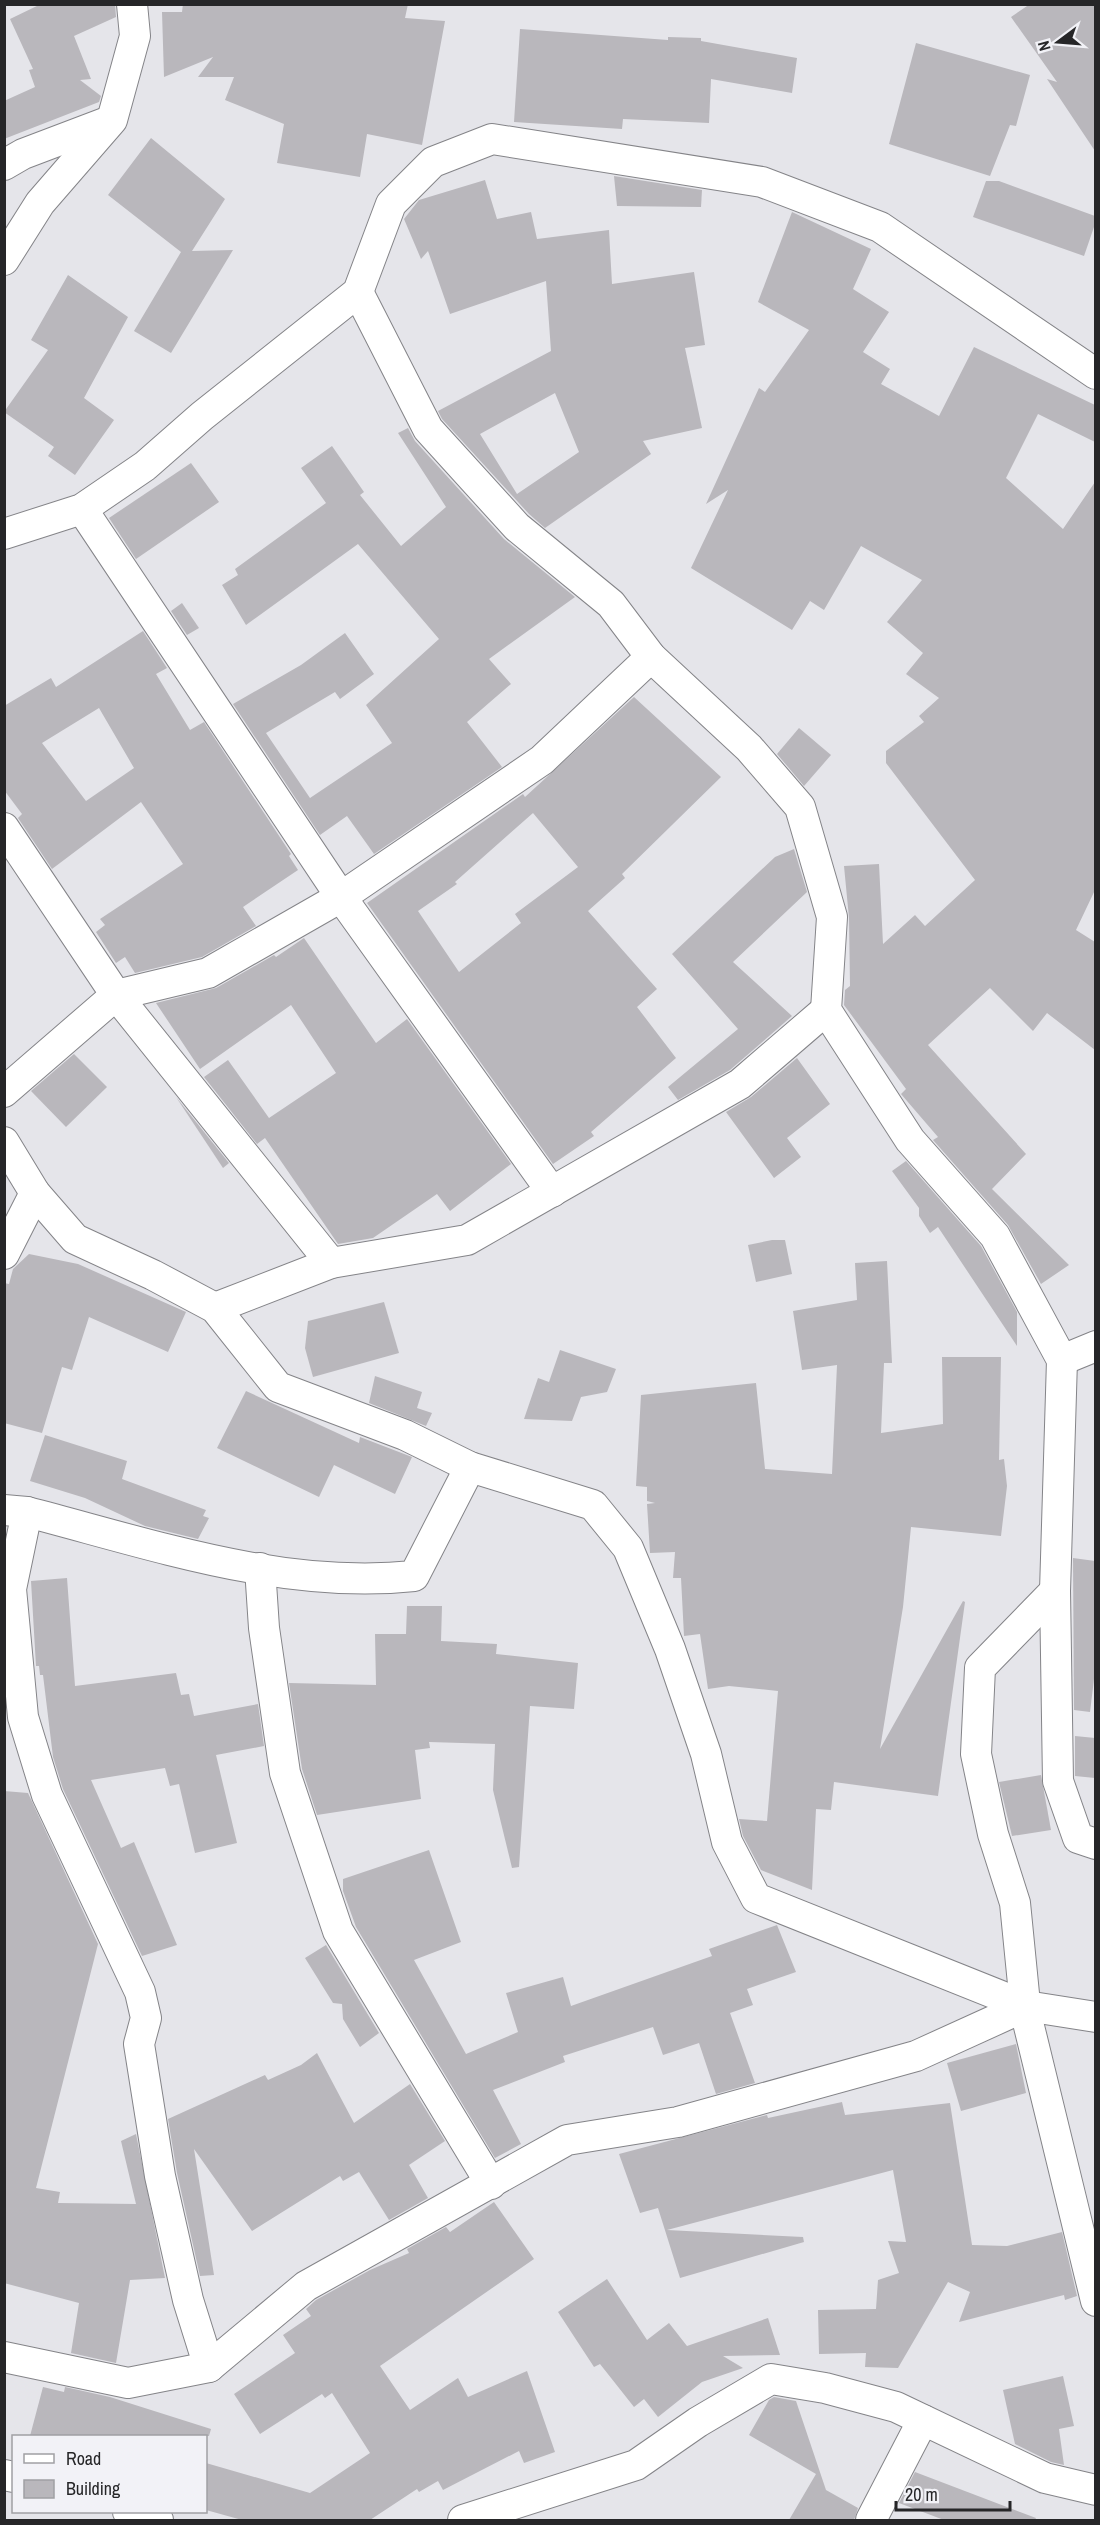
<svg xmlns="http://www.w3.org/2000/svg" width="1100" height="2525" font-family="'Archivo Narrow',sans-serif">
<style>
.building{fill:#b9b7bc;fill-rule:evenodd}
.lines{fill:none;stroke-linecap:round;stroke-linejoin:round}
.minor-casing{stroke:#848488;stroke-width:32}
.minor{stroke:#fff;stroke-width:30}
</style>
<rect width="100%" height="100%" fill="#e5e5ea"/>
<g class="building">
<polygon points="41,4 115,4 116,17 74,36 91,79 80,80 101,96 99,102 4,139 4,101 35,87 29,70 33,69 10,19"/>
<polygon points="183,4 408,4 405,18 445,21 422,145 367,134 360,177 277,163 284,124 225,100 234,77 198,77 213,57 164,77 162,12 182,12"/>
<polygon points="1030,4 1095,4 1095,151 1047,79 1057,82 1011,17"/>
<polygon points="520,29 668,40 668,37 701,38 701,41 797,58 792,93 711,79 709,123 623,119 622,129 514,122"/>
<polygon points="916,43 1030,75 1016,126 1010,125 990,176 889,144"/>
<polygon points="151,138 225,199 192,251 233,250 171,353 134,331 181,252 108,195"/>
<polygon points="614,176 702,190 701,207 617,206"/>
<path d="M485,180L497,219L531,212L537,239L609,230L612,284L694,272L705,345L685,348L702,428L643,441L651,454L545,528L529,514L442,419L438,411L551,351L546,281L450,314L428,251L421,259L404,219L419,200ZM555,393L579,452L517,494L480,434Z"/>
<polygon points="986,181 999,181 1095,216 1095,224 1084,256 973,217"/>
<polygon points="792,212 871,249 853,289 889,312 863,352 890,369 881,384 939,416 974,347 1095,405 1095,442 1038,414 1006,478 1063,529 1095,482 1095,890 1076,930 1095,942 1095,1050 1047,1013 1033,1031 990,988 928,1045 1026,1154 992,1189 1069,1265 1041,1284 1008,1225 933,1140 938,1137 901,1094 906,1089 844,1005 845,990 850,986 849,918 844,866 879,864 883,944 915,915 925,926 975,880 886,763 886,751 924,722 919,716 939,698 906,674 923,653 887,622 922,580 861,546 824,610 810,601 792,630 691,568 728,490 706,504 759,388 765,392 809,330 758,302"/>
<polygon points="68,275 128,317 84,398 114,420 75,475 48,456 54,447 4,412 48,350 31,340"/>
<polygon points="408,428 415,441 504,539 575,597 489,659 511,684 467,722 502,767 374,854 347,816 320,835 233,704 301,665 345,633 374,674 340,699 335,692 266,733 310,798 392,743 366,705 439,639 358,544 246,625 222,585 238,575 235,569 326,503 301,468 332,446 364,492 360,495 401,546 446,507 398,433"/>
<polygon points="191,463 219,502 136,559 109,518"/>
<polygon points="182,603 199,628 187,635 171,611"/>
<path d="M143,631L167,668L156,674L190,730L204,722L291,854L289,856L298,870L243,907L256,926L202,957L135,973L125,957L116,963L96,932L105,925L100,919L183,864L141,802L52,869L18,818L22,814L4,790V706L51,678L56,687ZM99,708L134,768L86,801L42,743Z"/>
<path d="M634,697L721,777L622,874L625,878L588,911L657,989L637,1007L676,1058L591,1132L594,1136L553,1164L367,903L523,794L525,797ZM533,813L578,867L515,914L521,923L459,972L418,911L457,884L455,882Z"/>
<polygon points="799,728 831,755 804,786 777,754"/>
<polygon points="794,849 807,892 733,962 792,1016 730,1070 678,1100 668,1087 738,1029 672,954 775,857"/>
<polygon points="304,938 376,1043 407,1019 511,1164 450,1211 437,1194 373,1238 338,1244 265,1138 257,1144 204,1077 228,1060 269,1118 336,1073 291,1005 200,1069 156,1003 216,988 274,955 276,957"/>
<polygon points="74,1054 107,1087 66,1127 31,1091"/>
<polygon points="797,1058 830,1104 787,1138 801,1157 774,1178 726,1112 751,1097"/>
<polygon points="176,1097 229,1163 223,1168"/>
<polygon points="906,1161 981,1246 1017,1312 1017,1346 938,1227 930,1233 919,1216 919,1208 892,1171"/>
<polygon points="772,1240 785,1240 792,1274 756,1282 748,1245"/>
<polygon points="29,1254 78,1264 186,1312 168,1352 89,1317 72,1370 62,1367 42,1433 4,1423 4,1283 9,1284 13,1269"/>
<polygon points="887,1261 892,1363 884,1363 881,1433 943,1424 942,1357 1001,1357 999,1460 1004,1459 1007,1486 1001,1536 911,1527 903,1607 880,1749 963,1601 965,1602 938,1796 834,1782 831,1810 816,1809 812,1890 761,1870 743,1836 739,1819 767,1821 778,1691 729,1686 708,1689 700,1634 684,1636 681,1578 673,1578 675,1552 650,1553 647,1504 655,1503 647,1501 647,1487 636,1486 641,1395 756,1383 765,1469 832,1474 837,1365 802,1370 793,1311 857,1300 855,1263"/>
<polygon points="384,1302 399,1353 313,1377 305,1348 308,1321"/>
<polygon points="560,1350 616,1369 607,1392 581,1397 572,1421 524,1419 538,1378 549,1382"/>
<polygon points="375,1376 422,1392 417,1408 432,1413 426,1426 369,1403"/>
<polygon points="246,1391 359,1443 360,1437 412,1457 395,1494 334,1465 319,1497 217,1448"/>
<polygon points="45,1435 127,1461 122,1479 206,1510 203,1516 209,1518 198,1539 145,1526 85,1498 30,1481"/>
<polygon points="1073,1558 1095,1561 1095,1671 1090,1712 1074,1710"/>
<polygon points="67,1578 75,1686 176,1673 181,1695 189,1694 194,1716 258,1704 264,1746 216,1755 237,1843 195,1853 179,1784 170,1786 165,1768 91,1780 121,1848 134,1842 177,1945 142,1956 63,1789 53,1757 43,1675 40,1675 39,1666 36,1666 31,1581"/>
<polygon points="407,1606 442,1606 441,1641 497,1644 496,1654 578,1663 574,1709 530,1706 519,1867 512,1868 493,1790 495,1744 429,1742 430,1748 415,1750 421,1799 317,1815 302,1769 289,1683 376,1685 375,1634 406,1634"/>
<polygon points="1075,1736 1095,1738 1095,1778 1075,1776"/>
<polygon points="1041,1775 1051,1830 1012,1836 999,1782"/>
<polygon points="4,1791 28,1793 98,1944 36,2188 60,2192 58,2203 136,2204 121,2141 136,2134 165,2278 130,2280 116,2363 71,2353 79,2303 4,2283"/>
<polygon points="429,1850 461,1942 414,1960 466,2054 518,2032 506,1993 563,1977 571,2006 712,1956 709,1949 777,1925 796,1972 747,1989 753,2005 730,2013 755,2083 716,2094 699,2043 663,2055 653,2027 563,2056 565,2062 493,2090 521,2144 495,2158 356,1927 343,1891 343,1879"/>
<polygon points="326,1945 379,2033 360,2047 343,2019 342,2004 333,2003 305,1958"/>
<polygon points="1016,2044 1026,2093 961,2111 947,2063"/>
<polygon points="317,2053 354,2123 410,2084 445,2141 409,2165 428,2198 389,2220 359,2172 343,2181 340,2176 252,2231 194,2149 214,2275 200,2276 177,2173 168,2119 265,2075 268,2080 301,2065"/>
<polygon points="842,2102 845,2115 950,2103 972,2245 1007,2246 1062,2232 1077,2296 1065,2300 1064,2295 959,2322 970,2292 948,2282 898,2368 865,2367 866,2353 819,2354 818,2310 876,2309 878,2280 899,2273 888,2241 906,2242 893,2170 667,2230 803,2237 804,2242 680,2278 658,2208 640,2213 619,2154 767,2115 768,2118"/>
<polygon points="494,2202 534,2259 380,2366 410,2410 458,2378 468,2397 527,2371 555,2452 524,2463 519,2451 443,2490 438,2481 419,2492 417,2489 370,2520 242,2520 206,2510 206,2463 310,2493 370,2453 332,2393 325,2398 322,2394 260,2434 234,2394 295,2353 283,2335 311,2316 306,2309 316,2300 370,2270 409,2253 407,2249 446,2227 450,2232"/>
<polygon points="607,2279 647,2340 669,2323 687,2346 768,2318 780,2355 723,2356 743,2368 702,2382 658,2417 644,2399 634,2407 600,2364 594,2367 558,2312"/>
<polygon points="1063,2376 1074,2426 1059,2429 1064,2465 1051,2462 1015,2444 1003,2390"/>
<polygon points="43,2387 64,2392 65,2387 110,2397 211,2429 209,2436 30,2436"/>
<polygon points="774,2397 796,2401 826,2490 858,2508 854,2520 789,2520 816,2474 749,2435 769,2400"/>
<polygon points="915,2472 1036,2518 1035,2520 944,2520 899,2503"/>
</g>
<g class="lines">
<defs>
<g id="minor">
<polyline points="4,165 23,154 110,121"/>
<polyline points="4,260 40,203 112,120 135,36 132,4"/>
<polyline points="358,292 428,429 517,527 611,604 651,657 749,748 800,807 832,917 826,1010 910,1140 995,1236 1062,1360 1055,1591 1058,1781 1078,1838 1096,1844"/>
<polyline points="82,509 341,897 552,1192"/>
<polyline points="4,534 82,509 145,466 202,416 358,292 391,204 433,162 492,139 762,182 880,227 1096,374"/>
<polyline points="4,828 116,995 331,1263"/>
<polyline points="4,1092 116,995 208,973 341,897 542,760 651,657"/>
<polyline points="4,1142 35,1193 75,1239 153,1275 215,1308 278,1387 405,1435 470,1467 593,1505 628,1548 670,1649 706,1754 727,1842 756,1898 1026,2006 1096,2017"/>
<polyline points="4,1254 35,1193"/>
<polyline points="215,1308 331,1263 467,1240 740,1084 826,1010"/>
<polyline points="1062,1360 1096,1346"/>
<path d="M4,1510L27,1512C151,1544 283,1590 414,1576L470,1467"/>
<polyline points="27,1512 11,1589 23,1717 47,1795 140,1992 146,2018 139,2044 160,2176 188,2300 209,2367"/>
<polyline points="260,1568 264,1628 285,1773 338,1931 491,2184"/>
<polyline points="1055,1591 980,1668 976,1754 993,1834 1015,1903 1026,2014 1096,2301"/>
<polyline points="4,2357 128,2383 209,2367 306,2286 567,2140 678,2122 916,2056 1026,2006"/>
<polyline points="4,2475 14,2477"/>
<polyline points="128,2512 158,2520"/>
<polyline points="463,2520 636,2465 698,2422 771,2379 825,2388 896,2407 1045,2478 1096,2490"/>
<polyline points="871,2520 923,2420"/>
</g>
</defs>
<use href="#minor" class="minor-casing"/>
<use href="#minor" class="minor"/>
</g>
<rect width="1100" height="2525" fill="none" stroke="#262628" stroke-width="12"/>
<rect x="12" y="2435" width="195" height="78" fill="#f2f2f7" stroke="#a0a0a4" stroke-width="1.5"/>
<rect x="24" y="2454" width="30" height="9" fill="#ffffff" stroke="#a0a0a4" stroke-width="1.5"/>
<text x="66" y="2465" font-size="18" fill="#262628">Road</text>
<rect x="24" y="2480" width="30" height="18" fill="#b9b7bc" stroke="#a0a0a4" stroke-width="1.5"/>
<text x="66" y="2495" font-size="18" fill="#262628">Building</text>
<g transform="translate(1058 42) rotate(254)" stroke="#f2f2f7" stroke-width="4.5" paint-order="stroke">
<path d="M0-4.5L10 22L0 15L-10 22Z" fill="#262628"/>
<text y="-9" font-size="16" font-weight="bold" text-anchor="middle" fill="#262628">N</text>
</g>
<path d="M896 2501v9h114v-9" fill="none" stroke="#262628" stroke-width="3"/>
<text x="905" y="2501" font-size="18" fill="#262628" stroke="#f2f2f7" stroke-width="4.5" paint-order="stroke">20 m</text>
</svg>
